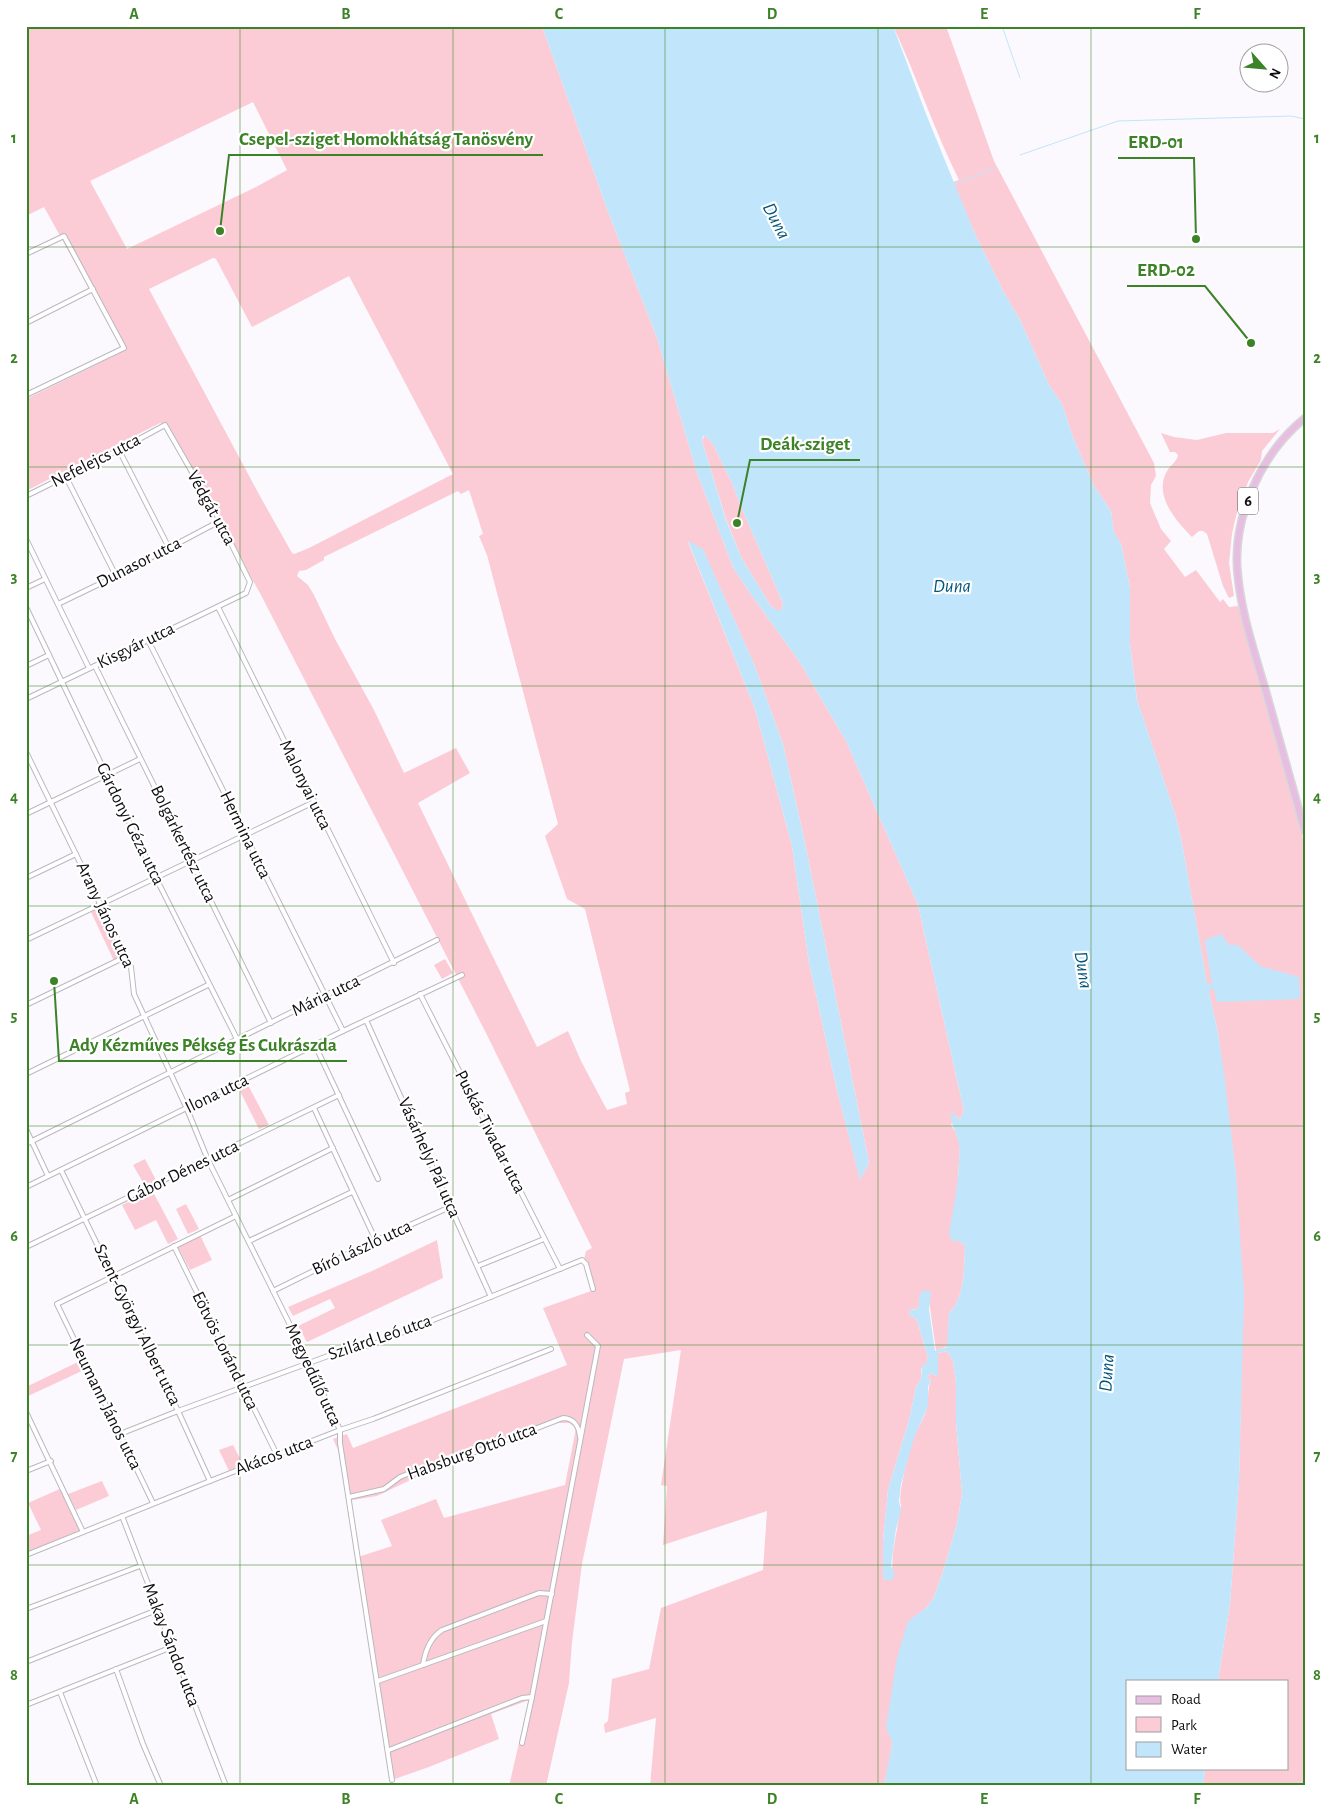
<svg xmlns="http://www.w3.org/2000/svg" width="1331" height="1812" font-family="'Alegreya Sans',sans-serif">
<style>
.green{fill:#fcccd6;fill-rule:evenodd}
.water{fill:#c1e5fb;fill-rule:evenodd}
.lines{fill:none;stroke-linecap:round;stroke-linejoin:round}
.stream{stroke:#c1e5fb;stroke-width:1}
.street-casing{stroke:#bab8bf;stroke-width:6}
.primary-casing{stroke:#d8d8d9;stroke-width:9}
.street{stroke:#fff;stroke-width:4}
.primary{stroke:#e7bee1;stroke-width:6}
.grid{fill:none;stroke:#3c8227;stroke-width:1;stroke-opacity:0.55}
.labels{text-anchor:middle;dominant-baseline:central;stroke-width:4.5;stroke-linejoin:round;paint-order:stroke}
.shield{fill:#fff;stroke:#565658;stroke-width:1}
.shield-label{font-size:16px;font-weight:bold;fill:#0e0d10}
.street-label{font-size:18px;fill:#0e0d10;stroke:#fff}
.water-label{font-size:19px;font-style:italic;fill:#03567a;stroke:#fff}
.leader{fill:none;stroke:#3c8227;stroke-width:2}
.callout-dot{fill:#3c8227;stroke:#fff;stroke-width:2}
.callout-label{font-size:19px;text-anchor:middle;font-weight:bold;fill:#3c8227;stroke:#fff;stroke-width:4.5;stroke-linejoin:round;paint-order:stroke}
.neatline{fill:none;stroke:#3c8227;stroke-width:2}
.grid-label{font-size:16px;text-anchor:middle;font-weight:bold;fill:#3c8227}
</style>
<rect width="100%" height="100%" fill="#fbf9fe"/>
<g class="green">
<path d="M26,26H542L607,209L657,338L697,473L733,567L752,596L799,661L846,741L918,905L964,1111L960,1119L955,1116L951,1125L955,1131L960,1144L958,1180L959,1241L965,1246C964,1266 965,1299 949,1313L948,1346L936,1351L929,1301L919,1295V1306L917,1309L910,1310L909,1314L917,1320L928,1358L927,1364L921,1369V1379L916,1387L909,1420L888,1490L883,1541V1579L892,1570L893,1552L901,1505C897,1496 910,1448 914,1436C918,1427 925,1417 927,1407C929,1398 927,1389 931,1380L927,1378L930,1373L936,1376L938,1353L947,1351L953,1361L956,1383V1421L962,1494L957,1524L942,1575L933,1599L926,1608L908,1622L890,1758L884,1786H650L656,1718L605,1733L604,1724L608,1721L612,1679L649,1669L661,1608L763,1570L767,1511L663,1545L667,1486L661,1485L681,1350L624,1359L582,1564L572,1642L569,1683L546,1786H509L529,1700L491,1714L499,1739L429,1767L392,1780L355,1558L392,1546L381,1520L436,1499L444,1518L565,1485L576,1428L569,1423H557L473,1455L446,1463L377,1496L347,1501L338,1450L333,1439L347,1434L353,1448L567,1365L543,1308L594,1290L588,1265L584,1259L586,1251L592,1248L485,1031L261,595L165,425L160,423L26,491V399L124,351L44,207L26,216V174L28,173L26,170ZM253,102L287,170L256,187L127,249L90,181ZM213,258L216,259L252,327L349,276L453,474L309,548L294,554L292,553L261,498L149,289ZM469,490L483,534L479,536L487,555L558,824L545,836L567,899L585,909L630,1091L625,1093L627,1104L607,1110L581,1061L568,1031L537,1047L418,803L470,773L456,748L404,773L374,710L335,639L314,595L308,585L297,576L299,571L306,570L324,560V557L458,491L461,494ZM688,542L703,550L754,664L783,744L804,838L869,1163L860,1179L837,1090L809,963L792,846L755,709Z"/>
<path d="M893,26H946L994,161L1154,463L1156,476L1151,485L1150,503L1161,529L1171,541L1164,549L1185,577L1196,570L1220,602L1223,599L1229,607L1238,606L1240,608L1305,846V1786H1203L1205,1768H1287V1681H1218L1230,1604L1239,1481L1241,1393L1236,1175L1218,1033L1207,984L1181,838L1175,814L1137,700L1130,644V588L1121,544L1114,533L1111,511L1094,486L1074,440L1062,404L1049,385L1020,320L1003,291L975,234L953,182L959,180C934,130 917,77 893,26Z"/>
<path d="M1280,429L1262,451L1261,460L1248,482L1236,516L1232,534L1229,563L1234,596L1229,598L1223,586L1207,534L1203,531H1199L1192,537C1176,521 1153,495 1167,471C1170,465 1177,462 1178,455L1175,452H1170L1161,433L1174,437L1197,440L1226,433H1273Z"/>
<polygon points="704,436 707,437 713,444 732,483 742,509 783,603 782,610 776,610 770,605 741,557 726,519 702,441"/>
<polygon points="100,907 122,954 120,957 114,961 91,912"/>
<polygon points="445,959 453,973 442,979 434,965"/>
<polygon points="246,1081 269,1125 259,1129 237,1085"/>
<polygon points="145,1159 156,1180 145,1186 133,1165"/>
<polygon points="152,1190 178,1239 168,1244 156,1220 135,1230 122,1205"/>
<polygon points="186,1204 199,1229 188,1234 176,1209"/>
<polygon points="200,1235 212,1260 190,1270 177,1246"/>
<polygon points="437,1240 443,1278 307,1342 298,1326 335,1308 330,1299 293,1316 288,1307 372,1271"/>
<polygon points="80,1361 84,1370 26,1397 26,1387"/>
<polygon points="233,1445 243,1464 229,1471 219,1450"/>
<polygon points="102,1481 109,1496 76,1510 68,1494"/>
<polygon points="62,1488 80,1532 26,1552 26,1536 41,1530 28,1503"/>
</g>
<g class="water">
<path d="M542,26H893L926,114L975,234L1003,291L1020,320L1049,385L1062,404L1074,440L1094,486L1111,511L1114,532L1121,544L1130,588V644L1137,700L1175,814L1181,838L1207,983L1212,985L1205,940L1221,934L1229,945H1238L1260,966L1299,977L1300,996L1298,999L1217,1002L1214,990L1211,988L1209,992L1218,1033L1225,1081L1236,1174L1244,1295L1239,1482L1230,1604L1218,1681H1127V1768H1205L1203,1786H884L892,1744L891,1739L886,1728L897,1658L908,1621L926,1608L933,1599L942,1575L957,1524L962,1494L956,1421V1383L953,1361L947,1351L938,1353V1375L936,1376L930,1373L927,1378L931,1380L928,1387V1406L914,1438L901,1484L899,1501L901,1510L896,1529L891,1566L895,1574L892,1580H885L883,1578V1541L888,1490L909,1420L916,1387L921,1379L922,1365L926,1364L928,1358L917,1320L909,1314L910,1310L917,1309L919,1306V1295L924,1290L931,1292L929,1309L935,1351L947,1347L949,1313C965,1299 964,1266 965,1246L959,1241H952L949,1233C953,1210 958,1187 959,1163C959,1157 960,1150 959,1144C957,1130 949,1126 952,1110L955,1116L960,1119L964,1111L918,905L846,741L799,661L752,596L733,567L697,473L657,338L607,209ZM703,436L707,437L713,444L732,483L742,509L783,603L782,610H776L770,605L741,557L726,520L702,441Z"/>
<polygon points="688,541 703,549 754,664 783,744 804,838 869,1163 860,1180 837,1090 809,963 792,846 755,709"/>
</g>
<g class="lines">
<g class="stream">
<polyline points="1002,26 1020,78"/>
<polyline points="1020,155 1118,121 1291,116 1305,119"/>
<polyline points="954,184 995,168"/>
</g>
<defs>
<g id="street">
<polyline points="26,254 64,236 124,348 26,395"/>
<polyline points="26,323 93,289"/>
<polyline points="119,450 169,548"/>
<polyline points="66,477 116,576"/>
<polyline points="26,496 119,450 165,425 220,521 250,582 246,593 26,699"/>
<polyline points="26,539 89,668"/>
<polyline points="26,588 45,579"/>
<polyline points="58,604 116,576 220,521"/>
<polyline points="26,607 156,878 237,1039"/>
<polyline points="218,607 394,963"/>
<polyline points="148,640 343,1031"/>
<polyline points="26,666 49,655"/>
<polyline points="95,666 271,1023"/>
<polyline points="26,752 131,967 134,994 187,1109 208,1160 306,1357 340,1430 340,1443 392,1780"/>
<polyline points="26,814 140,759"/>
<polyline points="26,878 76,854"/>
<polyline points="26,940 314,802"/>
<polyline points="420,994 560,1269"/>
<polyline points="26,1005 125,957"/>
<polyline points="366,1020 491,1297"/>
<polyline points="315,1045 378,1179"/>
<polyline points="26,1074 208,985"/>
<polyline points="314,1108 376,1241"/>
<polyline points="26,1129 48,1176"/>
<polyline points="26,1144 437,940"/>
<polyline points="61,1170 178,1411 210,1481"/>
<polyline points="26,1187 343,1031 462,975"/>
<polyline points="228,1200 333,1148"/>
<polyline points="249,1241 352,1192"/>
<polyline points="174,1246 277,1455"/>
<polyline points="26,1247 339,1095"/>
<polyline points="478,1266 544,1239"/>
<polyline points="273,1291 370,1243 450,1207"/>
<polyline points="26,1412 83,1532"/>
<polyline points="120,1434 178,1411 347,1349 371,1345 582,1260 586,1264 593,1289"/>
<polyline points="26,1471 51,1461"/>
<path d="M349,1497L384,1489L400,1477L427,1466L465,1456L563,1418C574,1418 579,1427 580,1437"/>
<polyline points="153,1503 57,1304 236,1216"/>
<polyline points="122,1516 226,1786"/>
<polyline points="26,1555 210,1481 340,1430 373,1419 551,1349"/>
<polyline points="26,1609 140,1566"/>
<polyline points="26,1662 157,1610"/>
<path d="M423,1665C425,1651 430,1638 442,1630L539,1593L552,1594"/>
<polyline points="116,1669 143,1744 161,1786"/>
<polyline points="378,1681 546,1621"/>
<polyline points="60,1692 97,1786"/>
<polyline points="26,1705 172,1647"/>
<polyline points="522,1743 532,1697 598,1346 587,1335"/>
<polyline points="389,1750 522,1698 532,1697"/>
</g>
<path id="primary" d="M1305,418C1260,454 1231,520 1238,577C1242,616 1255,654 1266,692C1279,739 1292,785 1305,832"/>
</defs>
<use href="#street" class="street-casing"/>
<use href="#primary" class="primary-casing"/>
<use href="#street" class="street"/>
<use href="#primary" class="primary"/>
</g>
<path class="grid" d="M240,26V1786M453,26V1786M665,26V1786M878,26V1786M1091,26V1786M26,247H1305M26,467H1305M26,686H1305M26,906H1305M26,1126H1305M26,1345H1305M26,1565H1305"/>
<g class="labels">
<rect class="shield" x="1238" y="487.5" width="20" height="27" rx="4"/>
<g class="shield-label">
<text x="1248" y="501">6</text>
</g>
<g class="street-label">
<text transform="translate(96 461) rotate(-27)">Nefelejcs utca</text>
<text transform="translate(211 508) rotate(61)">Védgát utca</text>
<text transform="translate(139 563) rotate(-27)">Dunasor utca</text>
<text transform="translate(136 646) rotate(-26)">Kisgyár utca</text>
<text transform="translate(305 785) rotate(64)">Malonyai utca</text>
<text transform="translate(130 824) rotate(64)">Gárdonyi Géza utca</text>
<text transform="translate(245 835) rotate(64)">Hermina utca</text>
<text transform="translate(183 844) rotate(64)">Bolgárkertész utca</text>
<text transform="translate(105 915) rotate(65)">Arany János utca</text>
<text transform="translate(326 996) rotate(-26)">Mária utca</text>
<text transform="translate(217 1094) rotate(-26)">Ilona utca</text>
<text transform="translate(490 1132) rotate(63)">Puskás Tivadar utca</text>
<text transform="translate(429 1158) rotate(66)">Vásárhelyi Pál utca</text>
<text transform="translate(183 1172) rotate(-26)">Gábor Dénes utca</text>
<text transform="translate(362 1248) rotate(-25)">Bíró László utca</text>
<text transform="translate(137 1325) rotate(64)">Szent-Györgyi Albert utca</text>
<text transform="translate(380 1338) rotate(-19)">Szilárd Leó utca</text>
<text transform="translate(225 1351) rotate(64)">Eötvös Loránd utca</text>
<text transform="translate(313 1375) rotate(65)">Megyedűlő utca</text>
<text transform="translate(105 1404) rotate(64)">Neumann János utca</text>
<text transform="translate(472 1452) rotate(-20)">Habsburg Ottó utca</text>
<text transform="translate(274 1456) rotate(-21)">Akácos utca</text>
<text transform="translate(171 1645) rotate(69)">Makay Sándor utca</text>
</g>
<g class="water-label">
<text transform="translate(776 221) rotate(62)">Duna</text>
<text x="952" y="586">Duna</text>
<text transform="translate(1083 970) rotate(81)">Duna</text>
<text transform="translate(1107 1373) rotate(-86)">Duna</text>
</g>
</g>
<path class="leader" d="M220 231L229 155H543M1196 239L1194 158H1118M1251 343L1205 286H1127M737 523L750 460H860M54 981L59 1061H347"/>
<g class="callout-dot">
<circle cx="220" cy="231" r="5"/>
<circle cx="1196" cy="239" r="5"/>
<circle cx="1251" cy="343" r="5"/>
<circle cx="737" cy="523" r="5"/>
<circle cx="54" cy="981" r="5"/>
</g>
<g class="callout-label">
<text x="386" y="145">Csepel-sziget Homokhátság Tanösvény</text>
<text x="1156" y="148">ERD-01</text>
<text x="1166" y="276">ERD-02</text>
<text x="805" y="450">Deák-sziget</text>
<text x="203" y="1051">Ady Kézműves Pékség És Cukrászda</text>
</g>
<rect width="1331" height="1812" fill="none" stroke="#ffffff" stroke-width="55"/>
<rect x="1126" y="1680" width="162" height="90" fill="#ffffff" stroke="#9f9e9f"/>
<rect x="1136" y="1696" width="25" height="8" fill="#e7bee1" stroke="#9f9e9f"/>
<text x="1171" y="1704" font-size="15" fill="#0e0d10">Road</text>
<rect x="1136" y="1717" width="25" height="15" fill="#fcccd6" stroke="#9f9e9f"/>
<text x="1171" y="1730" font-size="15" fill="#0e0d10">Park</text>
<rect x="1136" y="1742" width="25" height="15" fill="#c1e5fb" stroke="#9f9e9f"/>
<text x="1171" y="1754" font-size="15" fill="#0e0d10">Water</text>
<g transform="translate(1264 68) rotate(117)"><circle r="24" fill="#ffffff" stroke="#9f9e9f"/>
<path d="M0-4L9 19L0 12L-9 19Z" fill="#3c8227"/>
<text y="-8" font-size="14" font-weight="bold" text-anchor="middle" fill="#0e0d10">N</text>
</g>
<rect x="28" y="28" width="1276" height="1756" class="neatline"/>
<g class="grid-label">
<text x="134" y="19">A</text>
<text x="346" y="19">B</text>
<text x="559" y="19">C</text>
<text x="772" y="19">D</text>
<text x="984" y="19">E</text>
<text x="1197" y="19">F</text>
<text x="14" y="143">1</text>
<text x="1317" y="143">1</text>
<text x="14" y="363">2</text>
<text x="1317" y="363">2</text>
<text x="14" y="582">3</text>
<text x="1317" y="582">3</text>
<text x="14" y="802">4</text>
<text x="1317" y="802">4</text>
<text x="14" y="1021">5</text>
<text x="1317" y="1021">5</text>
<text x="14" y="1241">6</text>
<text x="1317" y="1241">6</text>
<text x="14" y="1461">7</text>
<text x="1317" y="1461">7</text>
<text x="14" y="1680">8</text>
<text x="1317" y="1680">8</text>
<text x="134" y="1804">A</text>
<text x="346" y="1804">B</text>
<text x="559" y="1804">C</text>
<text x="772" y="1804">D</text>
<text x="984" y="1804">E</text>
<text x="1197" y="1804">F</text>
</g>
</svg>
